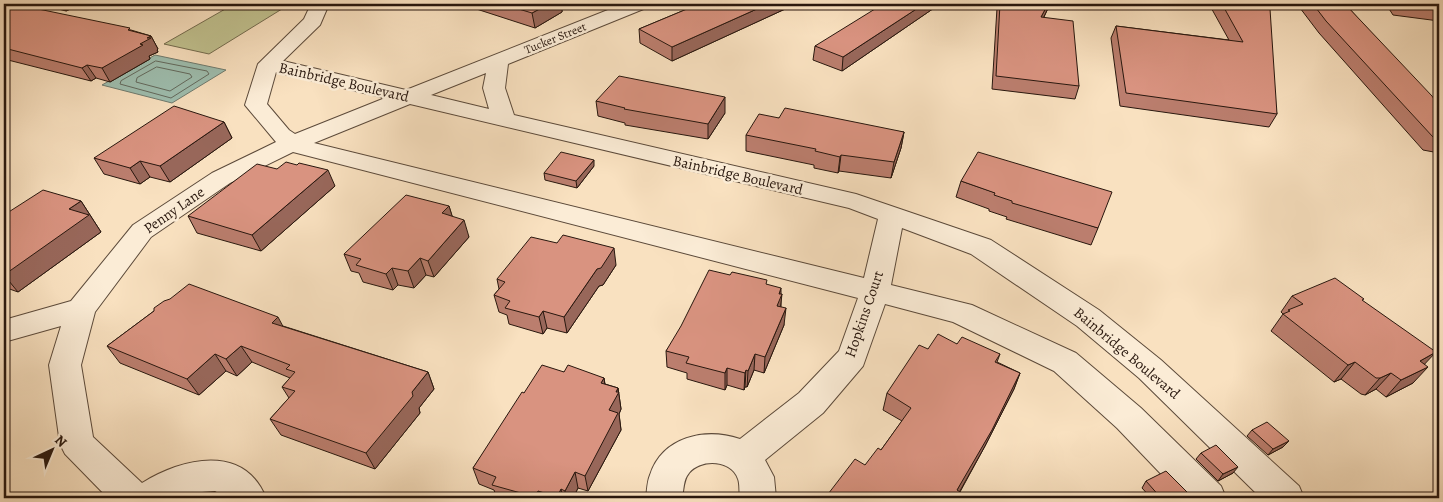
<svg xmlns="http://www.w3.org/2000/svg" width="1443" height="502" font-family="Alegreya,serif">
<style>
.green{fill:#c1c290;stroke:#746c4f}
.water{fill:#9ebeaf;stroke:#6f7b6f}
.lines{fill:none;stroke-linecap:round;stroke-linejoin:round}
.shore{stroke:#636a5e;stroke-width:1}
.minor-casing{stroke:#5c4a3a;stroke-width:2}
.minor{fill:#fbecd6;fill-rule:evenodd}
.wall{fill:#bb7e6e;stroke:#28170e}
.shaded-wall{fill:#98675a;stroke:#28170e}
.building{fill:#d99380;stroke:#28170e}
.labels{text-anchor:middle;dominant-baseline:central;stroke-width:5;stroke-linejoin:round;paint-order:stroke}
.far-street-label{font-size:12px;fill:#28170e;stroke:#fbecd6}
.street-label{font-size:15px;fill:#28170e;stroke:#fbecd6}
</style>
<rect width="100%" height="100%" fill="#f9e1c0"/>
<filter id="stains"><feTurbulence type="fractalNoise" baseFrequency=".004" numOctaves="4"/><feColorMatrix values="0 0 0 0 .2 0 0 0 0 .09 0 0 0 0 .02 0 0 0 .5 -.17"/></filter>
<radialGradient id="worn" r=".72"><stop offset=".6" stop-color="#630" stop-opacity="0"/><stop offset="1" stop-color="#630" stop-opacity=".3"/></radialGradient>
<polygon class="green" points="234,4 290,4 209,54 164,44"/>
<polygon class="water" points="155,55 226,70 172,103 102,85"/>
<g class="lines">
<g class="shore">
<polygon points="156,61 207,71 209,74 171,98 120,84 121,81"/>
<polygon points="157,67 190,74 192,77 170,91 136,82 137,78"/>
</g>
<defs>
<path id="minor" d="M311,4H329L320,25L283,61L406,90L623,4H648L646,8L508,64L505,88L514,115L856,194L991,240L1099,310L1161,360L1299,486L1304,498H1261L1139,378L1077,326L971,254L902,228L891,285L972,305L1076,353L1141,408L1221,486L1226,498H1184L1117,428L1054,371L953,322L885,304L863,366L823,413L765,460L774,477L776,498H740C739,492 740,484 738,479C732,460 701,458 689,473C683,480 684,489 682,498H646C647,491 647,482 650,475C662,437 705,427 740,439L799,393L839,351L858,298L293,152L230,183L151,237L95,312L81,365L93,437L142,483C182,458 244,443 266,498H227L215,491L202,492L181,498H108L65,454L60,444L49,365L61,326L4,342V320L71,301L133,225L212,173L276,142L245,105L258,64L304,19ZM276,72L385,98L295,134L289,130L267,104ZM486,73L483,88L489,109L431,95ZM410,104L849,208L878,219L864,278L314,143Z"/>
</defs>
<use href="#minor" class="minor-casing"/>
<use href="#minor" class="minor"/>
</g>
<g class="wall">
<polygon points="39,4 81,4 66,11"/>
<polygon points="461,4 566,4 562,7 562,12 535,28"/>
<polygon points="699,4 796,4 672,61 640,43 639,29"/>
<polygon points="998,4 1050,4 1044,17 1079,86 1075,99 992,89 997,8"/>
<polygon points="1209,4 1254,4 1277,114 1269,127 1120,106 1111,38 1116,26 1229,40"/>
<polygon points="1297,4 1345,4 1439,106 1439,153 1423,150 1319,33"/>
<polygon points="1386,4 1439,4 1439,21 1393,15"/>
<polygon points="937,6 842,71 813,60 815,46"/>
<polygon points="4,9 131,30 151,36 158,49 157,50 158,52 149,56 150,59 110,82 96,78 91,81 4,59"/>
<polygon points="596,101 725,113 708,139 625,125 625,123 598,116"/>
<polygon points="779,118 904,132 901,148 891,178 839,171 838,173 814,168 814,165 746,151 746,135"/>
<polygon points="224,122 232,138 170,182 150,177 140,184 104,174 94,158"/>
<polygon points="594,166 577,188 545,180 544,173"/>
<polygon points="961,181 1098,228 1091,245 1006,219 1007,217 989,211 989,209 956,197"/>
<polygon points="335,186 261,251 197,233 188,216"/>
<polygon points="81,201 101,232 18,292 4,287 4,215"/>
<polygon points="449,206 452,216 469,237 434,277 426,275 414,288 398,285 393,290 363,282 359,273 351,271 344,254"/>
<polygon points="616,265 603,285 599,286 567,333 547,328 543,334 509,324 507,315 499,312 494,295 499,289 497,279"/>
<polygon points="730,275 767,285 781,294 781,307 784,325 764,373 754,370 747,387 745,387 744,390 727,385 725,390 687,379 687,373 667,367 666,351"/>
<polygon points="1292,296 1363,301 1425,364 1413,383 1386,397 1376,389 1365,395 1361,394 1341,379 1334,382 1271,331 1283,314 1281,312"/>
<polygon points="154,311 283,326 428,372 434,389 419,408 420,413 375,469 281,435 270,419 289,398 282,387 290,378 252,362 237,376 226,371 199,395 120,363 107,346"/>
<polygon points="957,344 1000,354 997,362 1020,373 1014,389 985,446 960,492 865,465 881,450 902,421 883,410 887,393 928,349"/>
<polygon points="564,372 604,378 605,384 618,388 621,409 619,414 621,430 588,491 578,488 573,498 497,498 494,490 479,484 473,468 524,393"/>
<polygon points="1252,430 1289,441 1283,447 1268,455 1247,436"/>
<polygon points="1201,453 1233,473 1218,481 1196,459"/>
<polygon points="1146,481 1187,492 1182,498 1151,498 1142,488"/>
</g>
<g class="shaded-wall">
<polygon points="62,4 81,4 66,11"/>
<polygon points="549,4 566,4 562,7 562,12 535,28 532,13"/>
<polygon points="768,4 796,4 672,61 672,47"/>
<polygon points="924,4 937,4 937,6 842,71 843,57"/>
<polygon points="1048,4 1050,4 1038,29 1041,17"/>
<polygon points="151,36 158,49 157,50 158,52 149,56 150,59 110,82 102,68 140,44 147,38"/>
<polygon points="87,65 96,78 91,81 82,68"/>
<polygon points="725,97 725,113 708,139 708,124"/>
<polygon points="224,122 232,138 170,182 160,166"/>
<polygon points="904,132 901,148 891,178 894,162"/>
<polygon points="841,155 839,171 838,173 840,157"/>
<polygon points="594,160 594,166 577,188 576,181"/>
<polygon points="140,161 150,177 140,184 130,168"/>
<polygon points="328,170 335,186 261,251 252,235"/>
<polygon points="81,201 101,232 18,292 4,275 69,209"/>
<polygon points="449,206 454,222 442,213"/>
<polygon points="464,220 469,237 434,277 428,261"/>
<polygon points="614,248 616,265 603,285 599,286 567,333 564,317 597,269"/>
<polygon points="420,258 426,275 414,288 408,271"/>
<polygon points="392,268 398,285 393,290 386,274"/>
<polygon points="781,288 781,297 782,294 780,311 777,306 779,294"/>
<polygon points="786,308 784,325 764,373 765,357"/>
<polygon points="543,311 547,328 543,334 539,317"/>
<polygon points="278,317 287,334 272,323"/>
<polygon points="241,346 252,362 237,376 226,359"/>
<polygon points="1436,352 1420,369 1420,361"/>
<polygon points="215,354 226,371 199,395 187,379"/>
<polygon points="755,354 754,370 747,387 748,371"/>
<polygon points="1355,362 1341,379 1334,382 1348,365"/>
<polygon points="1428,367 1413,383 1386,397 1401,380"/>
<polygon points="727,368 727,385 725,390 725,373"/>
<polygon points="746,370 745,387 744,390 745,373"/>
<polygon points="428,372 434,389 419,408 420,413 375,469 366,453 412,392"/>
<polygon points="1020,373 1014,389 985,446 956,498 957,490"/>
<polygon points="1391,373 1376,389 1365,395 1380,378"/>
<polygon points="604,378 606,394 601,383"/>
<polygon points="618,388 621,409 619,414 621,430 588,491 585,476 609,410"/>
<polygon points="1289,441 1283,447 1268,455 1273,449"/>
<polygon points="1238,467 1233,473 1218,481 1223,474"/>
<polygon points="575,472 578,488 573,498 566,498 565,491"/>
<polygon points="561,489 563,498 557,498 557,497"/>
<polygon points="538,491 540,498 535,498 535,497"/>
<polygon points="1187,492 1182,498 1175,498"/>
</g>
<g class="building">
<polygon points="502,4 549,4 532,13"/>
<polygon points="699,4 768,4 672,47 639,29"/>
<polygon points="883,4 924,4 843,57 815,46"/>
<polygon points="1000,4 1048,4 1041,17 1073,21 1079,86 996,76"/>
<polygon points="1222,4 1254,4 1257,9 1270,9 1277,114 1126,93 1116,26 1243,42"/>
<polygon points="1313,4 1345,4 1432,96 1439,106 1439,138 1433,137 1326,21"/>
<polygon points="1399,4 1439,4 1439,9"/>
<polygon points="19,5 130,28 128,30 151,36 147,38 151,38 140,44 143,45 102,68 87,65 82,68 4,48 4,9"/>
<polygon points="619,76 725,97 708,124 624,109 625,108 596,101"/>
<polygon points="174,106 224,122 160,166 140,161 130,168 94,158"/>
<polygon points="785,108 904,132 894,162 841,155 840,157 815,151 816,149 746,135 759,114 779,118"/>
<polygon points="561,152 594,160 576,181 544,173"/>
<polygon points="978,152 1112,192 1098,228 1012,203 1012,201 994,195 995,193 961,181"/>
<polygon points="286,162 297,165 299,163 328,170 252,235 188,216 257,164 277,169"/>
<polygon points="43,190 81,201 69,209 89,215 4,275 4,215"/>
<polygon points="406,195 449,206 442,213 464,220 428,261 420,258 408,271 392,268 386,274 356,265 361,259 344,254"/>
<polygon points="563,235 614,248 601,268 597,269 564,317 543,311 539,317 505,308 510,301 494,295 505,282 497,279 531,237 557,243"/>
<polygon points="709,270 730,275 732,272 767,280 766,284 781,288 779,294 782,294 777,306 786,308 765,357 755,354 748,371 746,370 745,373 727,368 725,373 686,363 689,357 666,351 681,326"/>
<polygon points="1335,278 1364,299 1362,300 1436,352 1420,361 1428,367 1401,380 1391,373 1380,378 1376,378 1355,362 1348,365 1283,314 1290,311 1288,310 1303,304 1292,296"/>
<polygon points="189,284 278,317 272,323 428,372 412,392 413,396 366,453 270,419 295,391 282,387 295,372 286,369 290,365 241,346 226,359 215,354 187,379 107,346 154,311 154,308 164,301 170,299"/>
<polygon points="938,334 957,344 962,337 1000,354 995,362 1020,373 992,430 957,490 968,497 967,498 825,498 855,459 865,465 878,448 881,450 911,408 887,393 919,345 928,349"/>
<polygon points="542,365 564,372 568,365 604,378 601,383 618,388 616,392 619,392 609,410 618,413 585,476 575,472 565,491 561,489 557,497 538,491 535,497 492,485 496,477 473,468 522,392 524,393"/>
<polygon points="1267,422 1289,441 1273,449 1252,430"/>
<polygon points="1216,445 1238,467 1223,474 1201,453"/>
<polygon points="1166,471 1187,492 1175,498 1161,498 1146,481"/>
</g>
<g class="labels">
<g class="far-street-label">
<text transform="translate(555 38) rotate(-22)">Tucker Street</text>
</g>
<g class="street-label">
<text transform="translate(344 82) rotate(13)">Bainbridge Boulevard</text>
<text transform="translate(738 175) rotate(13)">Bainbridge Boulevard</text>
<text transform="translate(174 210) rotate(-35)">Penny Lane</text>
<text transform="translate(864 314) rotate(-71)">Hopkins Court</text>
<text transform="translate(1127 353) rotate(40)">Bainbridge Boulevard</text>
</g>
</g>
<rect width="1443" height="502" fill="none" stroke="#f9e1c0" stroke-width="20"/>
<rect x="5" y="5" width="1433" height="492" fill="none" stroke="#28170e" stroke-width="2.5"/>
<rect x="10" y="10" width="1423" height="482" fill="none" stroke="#28170e"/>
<g transform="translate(52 450) rotate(44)" stroke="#fbecd6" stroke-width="4" paint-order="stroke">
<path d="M0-4L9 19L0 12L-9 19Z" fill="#28170e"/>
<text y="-8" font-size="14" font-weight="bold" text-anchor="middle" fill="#28170e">N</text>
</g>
<rect width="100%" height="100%" filter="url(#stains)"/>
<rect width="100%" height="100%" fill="url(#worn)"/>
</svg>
